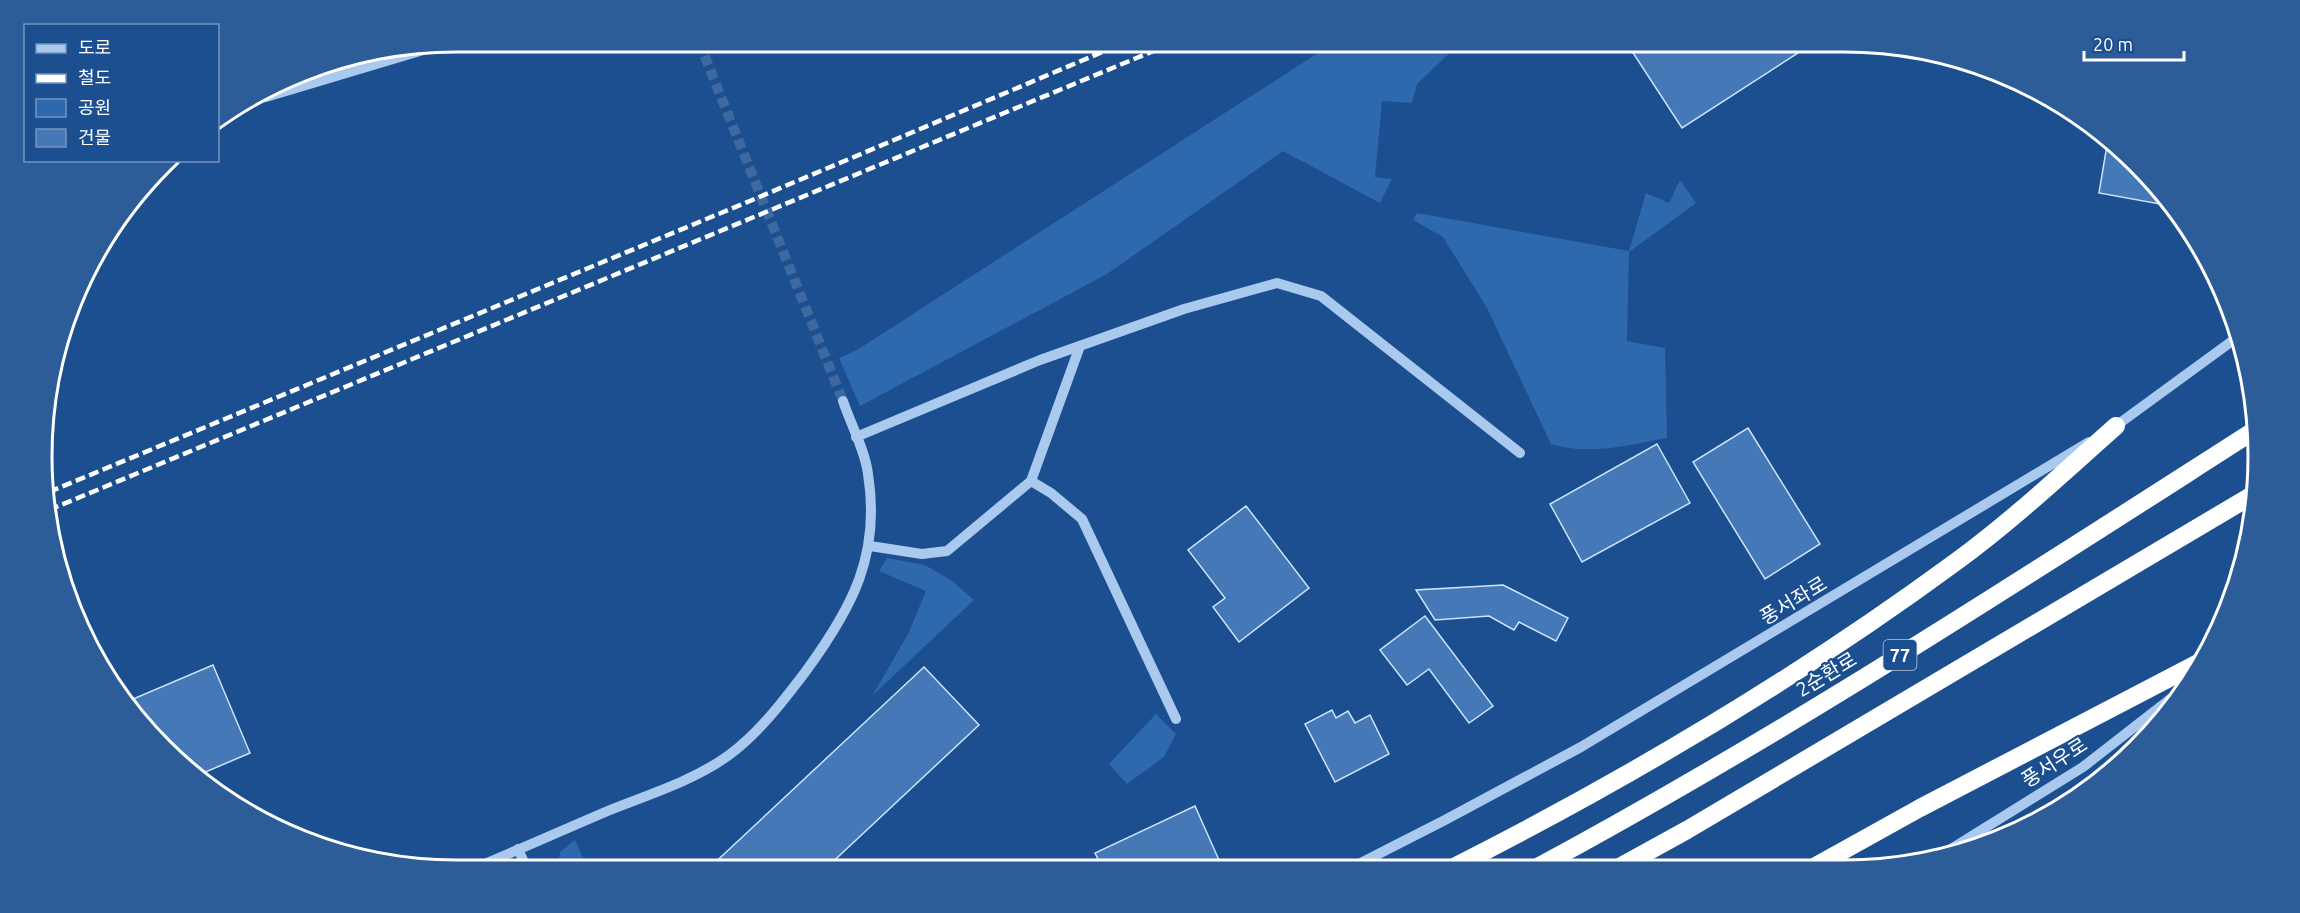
<svg xmlns="http://www.w3.org/2000/svg" width="2300" height="913" font-family="Ubuntu,'Noto Sans KR',sans-serif">
<style>
.green{fill:#2e69ad}
.building{fill:#4478b7;stroke:#cfe3fa;stroke-width:1.5}
.lines{fill:none;stroke-linecap:round;stroke-linejoin:round}
.minor-tunnel{stroke:#3d69a0;stroke-width:10;stroke-dasharray:10 5;stroke-linecap:butt}
.minor{stroke:#a9c9ee;stroke-width:10}
.highway{stroke:#fff;stroke-width:18}
.rail{stroke:#fff;stroke-width:4.5;stroke-dasharray:10 4.5;stroke-linecap:butt}
.labels{text-anchor:middle;dominant-baseline:central;stroke-width:4.5;stroke-linejoin:round;paint-order:stroke}
.shield{fill:#1b4f8f;stroke:#bbcadd;stroke-width:1.5}
.shield-label{font-size:18px;font-weight:bold;fill:#fff}
.street-label{font-size:20px;fill:#fff;stroke:#1b4f8f}
.rim{fill:none;stroke:#fff;stroke-width:3}
</style>
<rect width="100%" height="100%" fill="#1b4f8f"/>
<g class="green">
<polygon points="1335,42 1461,42 1417,84 1412,103 1382,101 1375,177 1392,179 1380,203 1283,151 1107,274 860,406 839,358 857,350"/>
<path d="M1680,180L1696,203L1629,252L1627,341L1665,348L1667,438C1628,445 1589,456 1551,444L1487,308L1443,237L1413,220L1417,213L1629,251L1646,193L1669,203Z"/>
<polygon points="887,558 925,565 952,581 974,600 872,696 908,634 926,591 879,571"/>
<polygon points="1156,714 1176,734 1164,757 1127,784 1109,764"/>
<polygon points="575,840 589,871 557,871 560,852"/>
</g>
<g class="building">
<polygon points="1626,42 1815,42 1682,128"/>
<polygon points="2108,139 2155,183 2171,206 2099,193"/>
<polygon points="1748,428 1820,544 1765,579 1693,462"/>
<polygon points="1657,444 1690,503 1582,562 1550,504"/>
<polygon points="1246,506 1309,588 1239,642 1213,607 1225,598 1188,550"/>
<polygon points="1503,585 1568,618 1556,641 1519,622 1514,630 1489,616 1435,620 1416,590"/>
<polygon points="1425,616 1493,706 1469,723 1429,669 1407,685 1380,650"/>
<polygon points="213,665 250,753 196,776 126,702"/>
<polygon points="924,667 979,725 824,870 707,870"/>
<polygon points="1332,710 1336,718 1348,711 1355,723 1370,715 1389,754 1335,782 1305,724"/>
<polygon points="1195,806 1219,860 1199,869 1103,869 1095,853"/>
</g>
<g class="lines">
<polyline class="minor-tunnel" points="699,42 843,401"/>
<g class="minor">
<polyline points="248,99 266,97 440,45"/>
<polyline points="2113,428 2239,336"/>
<polyline points="856,437 1040,360 1184,309 1277,283 1321,296 1520,453"/>
<polyline points="1031,481 1080,346"/>
<polyline points="870,546 922,554 947,551 1031,481 1051,493 1082,519 1176,719"/>
<polyline points="518,849 528,871"/>
<polyline points="1943,854 2083,767 2178,693"/>
<polyline points="1349,869 1445,820 1581,747 2089,442"/>
<path d="M468,871C516,851 563,830 610,810C650,794 695,780 729,755C759,733 784,700 806,671C852,608 881,555 868,474C865,450 851,425 843,401"/>
</g>
<g class="highway">
<path d="M1536,868C1783,735 2019,581 2255,430"/>
<polyline points="1618,868 1687,830 2256,493"/>
<polyline points="1812,868 1920,808 2204,660"/>
<path d="M1450,869C1626,780 1798,678 1957,561C2013,520 2064,472 2116,426"/>
</g>
<g class="rail">
<polyline points="49,492 745,203 1126,42"/>
<polyline points="49,510 1175,42"/>
</g>
</g>
<g class="labels">
<rect class="shield" x="1883.5" y="640" width="33" height="30" rx="4.5"/>
<g class="shield-label">
<text x="1900" y="655">77</text>
</g>
<g class="street-label">
<text transform="translate(1793 600) rotate(-31)">풍서좌로</text>
<text transform="translate(1826 674) rotate(-31)">2순환로</text>
<text transform="translate(2054 762) rotate(-33)">풍서우로</text>
</g>
</g>
<path d="M0 0H2300V913H0ZM456 52H1844A404 404 0 0 1 2248 456V456A404 404 0 0 1 1844 860H456A404 404 0 0 1 52 456V456A404 404 0 0 1 456 52Z" fill="#2d5d98" fill-rule="evenodd"/>
<path class="rim" d="M456 52H1844A404 404 0 0 1 2248 456V456A404 404 0 0 1 1844 860H456A404 404 0 0 1 52 456V456A404 404 0 0 1 456 52Z"/>
<rect x="24" y="24" width="195" height="138" fill="#1b4f8f" stroke="#7695bc" stroke-width="1.5"/>
<rect x="36" y="44" width="30" height="9" fill="#a9c9ee" stroke="#7695bc" stroke-width="1.5"/>
<text x="78" y="54" font-size="18" fill="#ffffff">도로</text>
<rect x="36" y="74" width="30" height="9" fill="#ffffff" stroke="#7695bc" stroke-width="1.5"/>
<text x="78" y="84" font-size="18" fill="#ffffff">철도</text>
<rect x="36" y="99" width="30" height="18" fill="#2e69ad" stroke="#7695bc" stroke-width="1.5"/>
<text x="78" y="114" font-size="18" fill="#ffffff">공원</text>
<rect x="36" y="129" width="30" height="18" fill="#4478b7" stroke="#7695bc" stroke-width="1.5"/>
<text x="78" y="144" font-size="18" fill="#ffffff">건물</text>
<path d="M2084 51v9h100v-9" fill="none" stroke="#ffffff" stroke-width="3"/>
<text x="2093" y="51" font-size="18" fill="#ffffff" stroke="#1b4f8f" stroke-width="4.5" paint-order="stroke">20 m</text>
</svg>
